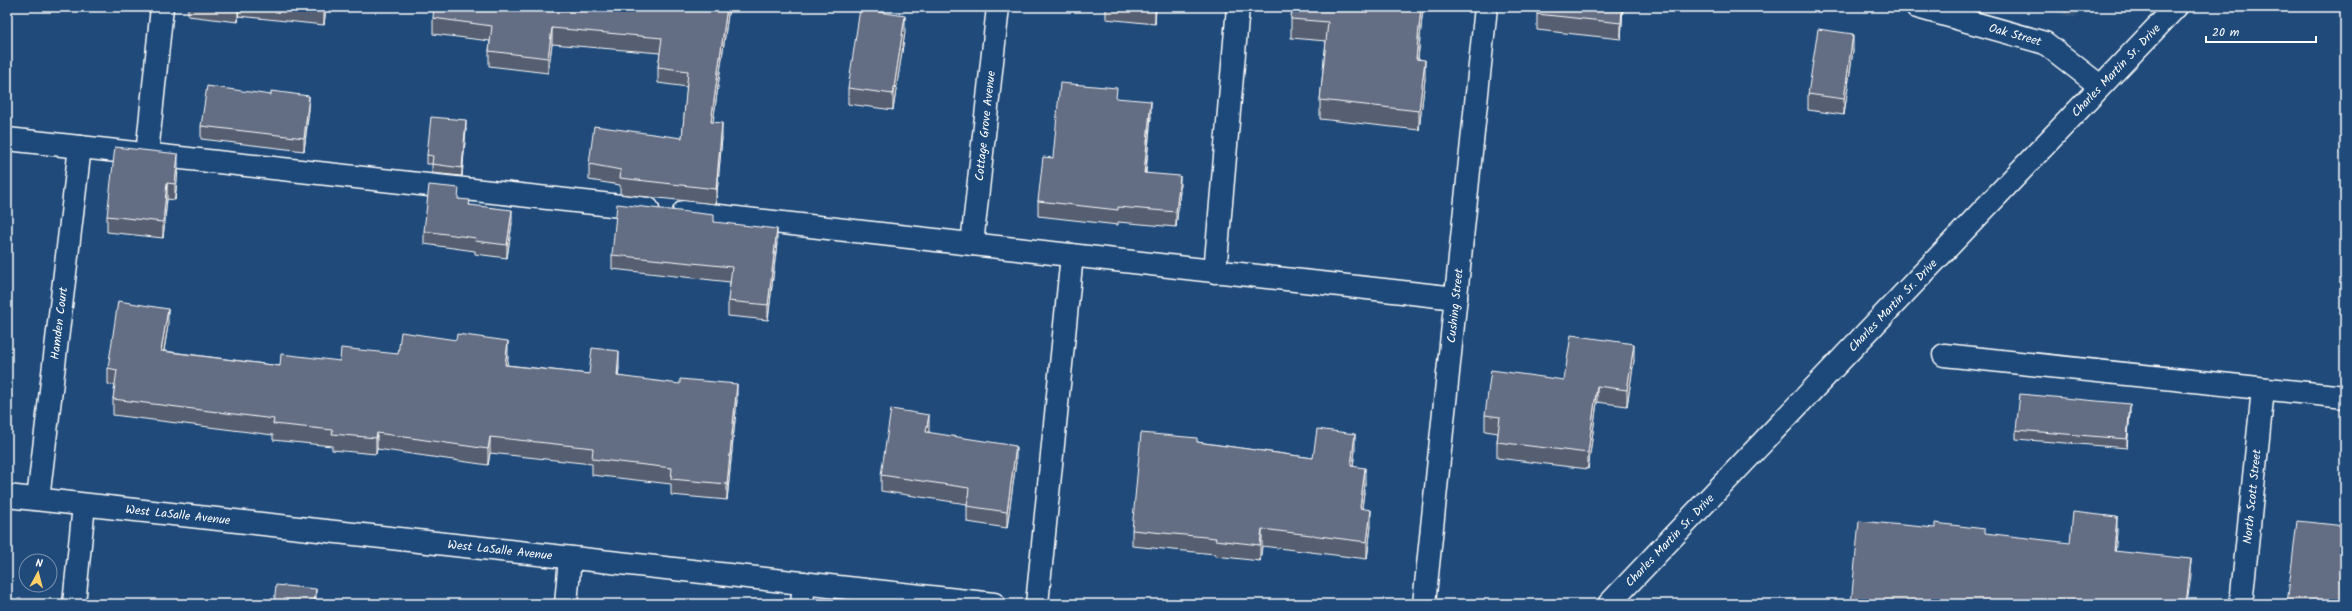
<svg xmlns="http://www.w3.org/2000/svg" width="2352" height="611" font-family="Kalam,sans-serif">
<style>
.built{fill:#33547d}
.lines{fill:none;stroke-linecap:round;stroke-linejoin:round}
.minor-casing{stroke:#fff;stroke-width:25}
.major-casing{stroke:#fff;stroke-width:25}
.minor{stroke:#1f4a7a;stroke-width:22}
.major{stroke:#1f4a7a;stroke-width:22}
.wall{fill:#555e71;stroke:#fff}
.shaded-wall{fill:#454c5c;stroke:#fff}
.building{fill:#636d83;stroke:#fff}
.labels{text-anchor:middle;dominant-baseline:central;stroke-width:3;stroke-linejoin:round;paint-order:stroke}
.street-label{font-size:12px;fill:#fff;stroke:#1f4a7a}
</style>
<rect width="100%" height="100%" fill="#1f4a7a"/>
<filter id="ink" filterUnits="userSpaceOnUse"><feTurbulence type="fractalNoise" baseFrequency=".025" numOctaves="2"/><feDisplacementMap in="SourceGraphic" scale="8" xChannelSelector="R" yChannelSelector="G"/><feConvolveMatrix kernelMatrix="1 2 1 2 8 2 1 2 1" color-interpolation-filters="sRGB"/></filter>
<g filter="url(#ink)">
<polygon class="built" points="2041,7 2083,7 2074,18"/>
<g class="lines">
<defs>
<g id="minor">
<path id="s1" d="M1917,7L2045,43L2100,86"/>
<polyline points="7,139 648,209"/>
<polyline points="147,154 162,7"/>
<polyline points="684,212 1456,298"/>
<path id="s2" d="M972,244L998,7"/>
<polyline points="1215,272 1238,7"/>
<polyline points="1944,355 2345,397"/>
<path id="s3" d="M7,496L994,604"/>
<path id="s4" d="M38,499L80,147"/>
<polyline points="74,604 84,505"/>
<polyline points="566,604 570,558"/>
<polyline points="802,604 804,583"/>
<polyline points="1037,604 1072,255"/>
<path id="s5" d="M1424,604L1486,7"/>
<path id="s6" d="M2241,604L2263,389"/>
</g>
<g id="major">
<path id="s7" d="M1609,604L2176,7"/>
</g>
</defs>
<use href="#minor" class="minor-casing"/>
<use href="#major" class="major-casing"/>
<use href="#minor" class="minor"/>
<use href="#major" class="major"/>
</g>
<g class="wall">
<polygon points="188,7 326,7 324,25 239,16 238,22 188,16"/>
<polygon points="729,7 713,122 722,138 716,204 620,194 620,185 589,180 589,164 682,138 687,87 658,83 658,67 660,53 552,44 548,73 489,66 489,51 490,41 433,34 433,18"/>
<polygon points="1106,7 1156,7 1155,24 1106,19"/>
<polygon points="1292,7 1423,7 1418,59 1425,79 1419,130 1320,119 1320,100 1326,41 1291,38 1291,19"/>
<polygon points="1623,7 1621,39 1537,30 1537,14"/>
<polygon points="2051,7 2070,7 2066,12"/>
<polygon points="905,32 893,110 848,104 848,88"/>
<polygon points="1853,50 1844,115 1808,110 1808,94"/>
<polygon points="1117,98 1151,116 1146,173 1180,191 1176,227 1118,222 1118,225 1038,216 1038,201 1053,158"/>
<polygon points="309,109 304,151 201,139 201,126"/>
<polygon points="466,129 462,176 432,173 432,164 427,164 427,155"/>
<polygon points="178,170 175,200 167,199 163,238 107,232 107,216"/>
<polygon points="459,199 470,205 512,223 507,258 475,254 475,251 424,244 424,231"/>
<polygon points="714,222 777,243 768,320 728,316 728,301 730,282 612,269 612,255"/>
<polygon points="168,325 164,351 280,366 340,361 398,354 508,357 507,365 589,374 619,367 618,376 737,400 727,500 671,495 671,484 592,475 592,464 490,453 488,465 377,449 376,454 332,450 332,446 273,440 273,435 113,415 113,399 115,385 108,384 108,368"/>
<polygon points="1634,360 1627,406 1597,402 1588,469 1497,458 1497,442 1498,433 1485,431 1485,415 1564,380"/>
<polygon points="2130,412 2127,448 2016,439 2016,430"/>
<polygon points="929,431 929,433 1016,462 1007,528 967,522 967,504 881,491 881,475"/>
<polygon points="1197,442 1313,458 1355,450 1353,467 1365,484 1362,508 1371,526 1367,559 1262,546 1260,561 1215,556 1215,554 1132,546 1132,530"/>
</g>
<g class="shaded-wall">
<polygon points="238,7 239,7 238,22"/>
<polygon points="324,7 326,7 324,25"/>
<polygon points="727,7 729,7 711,137 711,122"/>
<polygon points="1155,7 1156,7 1155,24"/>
<polygon points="1421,7 1423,7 1416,78 1416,59"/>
<polygon points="1622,7 1623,7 1621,39 1621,23"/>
<polygon points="2066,7 2070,7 2066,12"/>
<polygon points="905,16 905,32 893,110 893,94"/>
<polygon points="552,28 552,44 548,73 548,58"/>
<polygon points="1853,34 1853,50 1844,115 1844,99"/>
<polygon points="1425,60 1425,79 1419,130 1419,111"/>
<polygon points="309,96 309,109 304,151 304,138"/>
<polygon points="1151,101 1151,116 1144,188 1144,173"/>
<polygon points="466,120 466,129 462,176 462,168"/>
<polygon points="722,123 722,138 716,204 716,189"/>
<polygon points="178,154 178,170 175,200 175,184"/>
<polygon points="1180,176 1180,191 1176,227 1176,212"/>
<polygon points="167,183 167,199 163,238 163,222"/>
<polygon points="512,210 512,223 507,258 507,245"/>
<polygon points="777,229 777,243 768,320 768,305"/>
<polygon points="168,309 168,325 161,367 161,351"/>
<polygon points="508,341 508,357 505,381 505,365"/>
<polygon points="1634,344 1634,360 1627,406 1627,390"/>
<polygon points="619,351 619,367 617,392 617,376"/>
<polygon points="737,384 737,400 727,500 727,484"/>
<polygon points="1597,386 1597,402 1588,469 1588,453"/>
<polygon points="2130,404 2130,412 2127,448 2127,439"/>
<polygon points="929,415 929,431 926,448 926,432"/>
<polygon points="377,433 377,449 376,454 376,438"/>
<polygon points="1355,434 1355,450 1351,482 1351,466"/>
<polygon points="490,437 490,453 488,465 488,449"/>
<polygon points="1016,446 1016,462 1007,528 1007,512"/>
<polygon points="1365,468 1365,484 1360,524 1360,508"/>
<polygon points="1371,510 1371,526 1367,559 1367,542"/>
<polygon points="2117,517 2117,533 2114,567 2114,551"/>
<polygon points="1262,529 1262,546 1260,561 1260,545"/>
<polygon points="2191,559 2191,575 2187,604 2186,604"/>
<polygon points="316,589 316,604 314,604"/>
</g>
<g class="building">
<polygon points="309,7 324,7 324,9"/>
<polygon points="434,7 727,7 711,122 722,123 716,189 620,178 621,170 589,164 594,126 682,138 688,71 658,67 662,38 552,28 548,58 489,51 492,26 433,18"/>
<polygon points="1292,7 1421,7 1416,59 1425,60 1419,111 1320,100 1328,22 1291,19"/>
<polygon points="1538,7 1622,7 1621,23 1537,14"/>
<polygon points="860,9 905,16 893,94 848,88"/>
<polygon points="1818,29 1853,34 1844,99 1808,94"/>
<polygon points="1060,83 1117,88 1116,98 1151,101 1144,173 1180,176 1176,212 1118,207 1118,210 1038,201 1043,157 1053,158"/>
<polygon points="207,86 271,95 271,91 309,96 304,138 201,126"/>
<polygon points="431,117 466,120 462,168 432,164 433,156 427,155"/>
<polygon points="115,147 178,154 175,184 167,183 163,222 107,216"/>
<polygon points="429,185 459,188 458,199 470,200 469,205 512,210 507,245 475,241 476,238 424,231"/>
<polygon points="617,204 714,215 714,222 777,229 768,305 728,301 732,267 612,255"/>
<polygon points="118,301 168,309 161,351 280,366 281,354 340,361 341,348 398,354 401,332 456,340 457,334 508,341 505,365 589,374 592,348 619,351 617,376 680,384 680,379 737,384 727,484 671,479 672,468 592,459 593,448 490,437 488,449 377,433 376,438 332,434 333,430 273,424 274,419 113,399 117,370 108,368"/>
<polygon points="1571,335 1634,344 1627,390 1597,386 1588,453 1497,442 1500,417 1485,415 1491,370 1564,380"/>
<polygon points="2020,394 2130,404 2127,439 2016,430"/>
<polygon points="891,409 929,415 926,432 1016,446 1007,512 967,506 969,488 881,475"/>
<polygon points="1317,429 1355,434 1351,466 1365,468 1360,508 1371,510 1367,542 1262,529 1260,545 1215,540 1216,538 1132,530 1141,433 1197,438 1197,442 1313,458"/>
<polygon points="2073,512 2117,517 2114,551 2191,559 2186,604 1851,604 1859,521 1935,528 1935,523 1985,529 1985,533 2070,543"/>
<polygon points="2297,521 2345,526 2345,604 2287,604"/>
<polygon points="276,585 316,589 314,604 274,604"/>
</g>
</g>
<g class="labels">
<g class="street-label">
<text stroke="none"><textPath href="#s1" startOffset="102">Oak Street</textPath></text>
<text stroke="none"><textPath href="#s7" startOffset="736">Charles Martin Sr. Drive</textPath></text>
<text stroke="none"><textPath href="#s2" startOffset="119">Cottage Grove Avenue</textPath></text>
<text stroke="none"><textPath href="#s7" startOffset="412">Charles Martin Sr. Drive</textPath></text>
<text stroke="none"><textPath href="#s5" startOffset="300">Cushing Street</textPath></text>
<text stroke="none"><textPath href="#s4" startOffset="177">Hamden Court</textPath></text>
<text stroke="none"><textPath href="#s6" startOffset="108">North Scott Street</textPath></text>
<text stroke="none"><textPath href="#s3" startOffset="172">West LaSalle Avenue</textPath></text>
<text stroke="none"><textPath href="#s7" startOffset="88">Charles Martin Sr. Drive</textPath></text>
<text stroke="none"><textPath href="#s3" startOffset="496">West LaSalle Avenue</textPath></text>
</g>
</g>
<rect width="2352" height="611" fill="none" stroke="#1f4a7a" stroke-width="24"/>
<rect x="12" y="12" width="2328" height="587" fill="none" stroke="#fff" stroke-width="1.5" filter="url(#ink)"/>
<g transform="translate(38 573) rotate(7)"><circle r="19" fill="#1f4a7a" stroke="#7992af"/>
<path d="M0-3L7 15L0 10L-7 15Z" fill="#ffd166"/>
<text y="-6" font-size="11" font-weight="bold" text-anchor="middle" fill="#ffffff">N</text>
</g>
<path d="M2206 36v6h110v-6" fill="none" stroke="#ffffff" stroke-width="2"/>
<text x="2212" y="36" font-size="12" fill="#ffffff" stroke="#1f4a7a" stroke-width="3" paint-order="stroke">20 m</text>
</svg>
